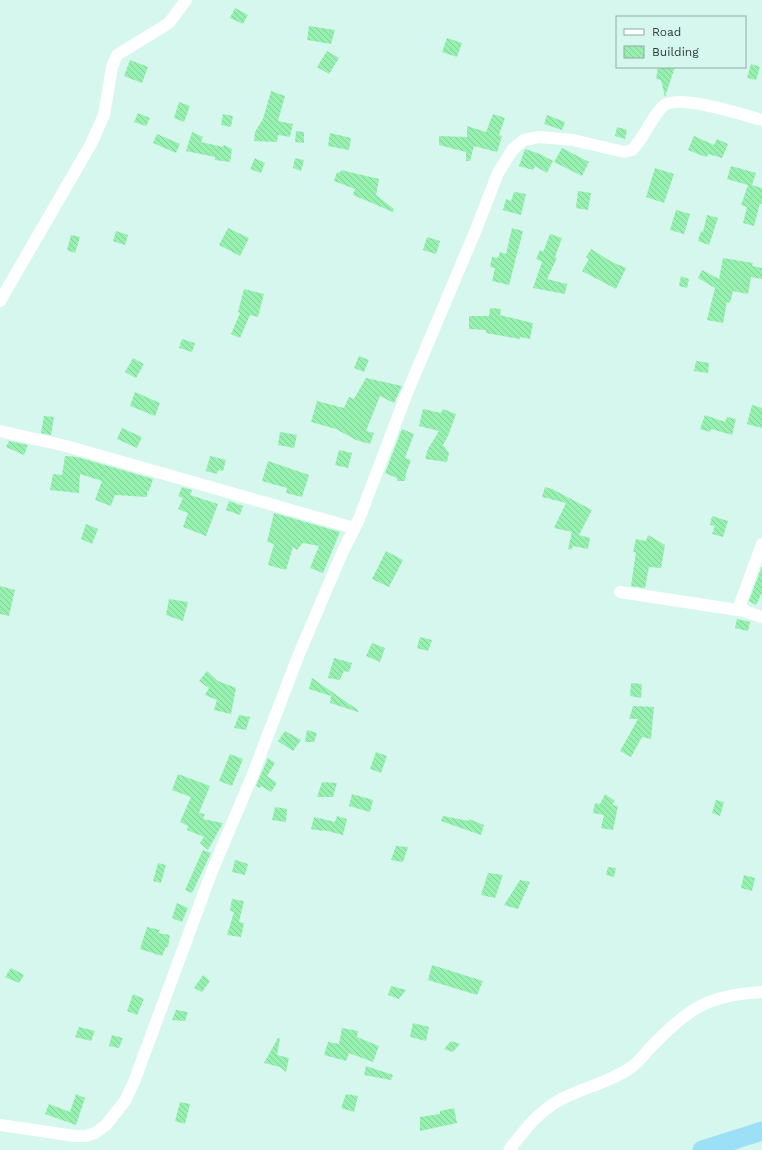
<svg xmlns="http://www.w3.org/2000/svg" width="762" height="1150" font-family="'Work Sans',sans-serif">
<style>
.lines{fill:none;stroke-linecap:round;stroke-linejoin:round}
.river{stroke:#9be0f7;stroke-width:19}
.building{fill:url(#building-back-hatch)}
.minor{stroke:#fff;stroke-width:12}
</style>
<defs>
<pattern id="building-back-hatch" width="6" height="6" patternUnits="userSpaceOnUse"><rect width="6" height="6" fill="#96f1b0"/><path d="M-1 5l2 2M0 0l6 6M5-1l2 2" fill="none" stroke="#82d098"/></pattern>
</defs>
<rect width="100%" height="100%" fill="#d5f7ed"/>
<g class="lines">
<polyline class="river" points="702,1150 762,1131"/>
</g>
<g class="building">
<polygon points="235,8 248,15 243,24 230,18"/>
<polygon points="309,26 335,30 331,44 307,40"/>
<polygon points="447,38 462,43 457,57 442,52"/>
<polygon points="327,51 339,58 329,74 317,67"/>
<polygon points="130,60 148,67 142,83 124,76"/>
<polygon points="751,64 760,67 756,80 747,78"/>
<polygon points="658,67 675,67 665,97 661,80 656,79"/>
<polygon points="271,91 285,96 278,121 293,124 290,137 278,135 277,142 254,141 255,132 263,119"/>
<polygon points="179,102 190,106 184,122 174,118"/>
<polygon points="138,113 150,118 146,126 134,122"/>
<polygon points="223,114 233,116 231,127 221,125"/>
<polygon points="493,114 505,118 499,135 502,136 497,152 474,146 470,161 466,161 466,152 439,145 439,136 467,137 467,126 486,132"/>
<polygon points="547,115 565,122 562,130 544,124"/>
<polygon points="617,127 627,130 625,139 615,136"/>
<polygon points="296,131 304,132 304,143 295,142"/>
<polygon points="192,132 203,137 201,142 223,147 224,145 232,149 230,162 215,160 215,157 186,151"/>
<polygon points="330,133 351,138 349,150 328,146"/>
<polygon points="157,134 180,144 176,153 153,143"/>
<polygon points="694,136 714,145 717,139 728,144 722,158 708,154 707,157 703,156 688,150"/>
<polygon points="562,148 589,162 582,176 554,162"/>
<polygon points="525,149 540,154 553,161 547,173 535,166 533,170 519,166"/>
<polygon points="255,158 265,163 261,173 250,169"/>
<polygon points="295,158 304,160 301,171 293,168"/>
<polygon points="731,166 756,173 752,185 762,188 762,204 760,203 754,226 743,223 747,207 741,205 748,185 727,179"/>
<polygon points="655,168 674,174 664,203 646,197"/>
<polygon points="341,170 379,179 376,195 394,209 393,212 353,195 355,189 334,181 337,172 340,173"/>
<polygon points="578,191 591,193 588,210 576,208"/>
<polygon points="514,192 526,194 521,215 503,210 506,199 511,201"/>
<polygon points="676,210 690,214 684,234 670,230"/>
<polygon points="707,215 718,218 709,245 698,241 701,231 703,232"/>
<polygon points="228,228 249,238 240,256 219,245"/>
<polygon points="512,228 523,231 509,285 492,281 495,268 490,267 492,257 498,258 500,252 506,254"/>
<polygon points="116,231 128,235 125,245 113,241"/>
<polygon points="550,234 562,238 555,257 557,258 547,279 567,284 565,294 533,288 542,262 536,259 540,250 543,252"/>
<polygon points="71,235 80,237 75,253 67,250"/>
<polygon points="427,237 440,241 436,254 423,250"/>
<polygon points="591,249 612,262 626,268 616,289 582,271 589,259 586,257"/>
<polygon points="723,258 753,263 752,266 762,268 762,279 751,277 748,294 733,291 730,303 727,302 723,323 707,320 715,288 698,278 702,270 719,279"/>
<polygon points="681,276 689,279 687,288 679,286"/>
<polygon points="244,289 264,294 258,317 250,315 240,338 231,334 240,313 238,312"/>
<polygon points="490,308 501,309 500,315 533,323 530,339 520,337 520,339 486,333 486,330 469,329 469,316 489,316"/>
<polygon points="182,339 195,343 192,352 179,348"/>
<polygon points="359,356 369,360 364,372 354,368"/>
<polygon points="133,358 144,364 136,378 125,372"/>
<polygon points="696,361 709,363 708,373 694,371"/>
<polygon points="366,378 402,386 394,403 380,396 366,431 374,433 370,444 356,440 336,429 311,422 317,401 344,408 349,397 354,399"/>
<polygon points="135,392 160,403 155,416 130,406"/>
<polygon points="752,405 762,408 762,428 747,424"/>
<polygon points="423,409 441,413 443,409 456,414 448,436 443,445 449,453 447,462 425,459 428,449 439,431 419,426"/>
<polygon points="705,415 725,422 727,417 736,419 732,435 711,429 710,432 700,429"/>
<polygon points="44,416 54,417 51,435 41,433"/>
<polygon points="122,428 142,437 137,448 117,439"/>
<polygon points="402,429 414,434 405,458 411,460 406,473 405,481 397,481 397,478 385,473"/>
<polygon points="280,432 297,435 294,448 278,445"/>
<polygon points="9,441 28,445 24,455 6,447"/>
<polygon points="339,450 352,453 348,468 335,465"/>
<polygon points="65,456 77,457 153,479 149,491 147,490 147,497 115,495 111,506 95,500 102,481 80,474 79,493 50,490 53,474 62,475"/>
<polygon points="210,456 226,460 223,471 218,470 217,474 206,471"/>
<polygon points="268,461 309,475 302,497 286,493 287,488 262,481"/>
<polygon points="182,487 192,490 190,495 218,504 206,536 183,527 188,513 178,509 183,498 178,496"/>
<polygon points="545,487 552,489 592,510 579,535 590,538 588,549 573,546 571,550 568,549 572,532 554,528 566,503 542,497"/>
<polygon points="229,501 243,506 240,515 226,510"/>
<polygon points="274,513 340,532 323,573 310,568 319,546 303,543 297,550 293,547 286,570 268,565 274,544 267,542"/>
<polygon points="712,516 728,521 723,537 712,534 715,526 710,525"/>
<polygon points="86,524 98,529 92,544 81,539"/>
<polygon points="648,535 665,545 661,568 649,567 645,588 631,586 636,552 633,552 636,539 646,541"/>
<polygon points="386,551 403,560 389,587 372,579"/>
<polygon points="762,566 762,593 756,605 749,601"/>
<polygon points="0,586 15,590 9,616 0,614"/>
<polygon points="169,599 188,602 183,621 166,615"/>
<polygon points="737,619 750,622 748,631 735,628"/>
<polygon points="420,637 432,640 428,651 417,648"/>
<polygon points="372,643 385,648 380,662 366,656"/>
<polygon points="334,658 352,663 349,672 344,671 340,680 328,678"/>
<polygon points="207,671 218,681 236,688 231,714 214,710 217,700 205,695 209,688 199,681"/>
<polygon points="312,678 358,710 358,712 330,703 331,696 309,689"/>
<polygon points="631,683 642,684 641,698 630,696"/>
<polygon points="633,706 654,707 651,739 642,737 631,757 620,751 638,719 629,719"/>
<polygon points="239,715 250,717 246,730 234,728"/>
<polygon points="307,730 317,733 314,742 305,742"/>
<polygon points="285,731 301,740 293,751 278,741"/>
<polygon points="376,752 387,756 381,773 370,769"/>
<polygon points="230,754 243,759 232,786 219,781"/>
<polygon points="268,758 275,763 267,776 277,783 271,792 261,786 260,788 256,786"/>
<polygon points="178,774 210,786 199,813 205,814 203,819 223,823 208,850 200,843 204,837 187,830 188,826 180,822 191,797 172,790"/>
<polygon points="322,782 337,783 333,797 317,797"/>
<polygon points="352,794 373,800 370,812 349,806"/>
<polygon points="605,794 615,801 612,805 618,806 613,830 601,828 604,815 593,813 595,803 600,804"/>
<polygon points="716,800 724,802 720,816 712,813"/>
<polygon points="275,807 287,809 286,822 272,820"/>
<polygon points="337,816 347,819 343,835 324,830 323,831 311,829 314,817 335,822"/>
<polygon points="443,816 469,821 469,819 484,825 481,835 441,821"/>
<polygon points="396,846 408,847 403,862 391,860"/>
<polygon points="203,850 211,853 192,893 185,890"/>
<polygon points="235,860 248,864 245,875 232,872"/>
<polygon points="158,863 166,865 161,883 153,881"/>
<polygon points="608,867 616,868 614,877 606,875"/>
<polygon points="488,873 503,875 495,898 481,895"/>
<polygon points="744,875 755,878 752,891 741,888"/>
<polygon points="520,880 530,882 518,909 504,905"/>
<polygon points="232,899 244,901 239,922 244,923 241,937 227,935 234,912 230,911"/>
<polygon points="177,903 188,908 182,922 172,918"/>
<polygon points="147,927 160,930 158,933 170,935 168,947 166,947 162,956 140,949"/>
<polygon points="432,965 483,981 477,995 428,980"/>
<polygon points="11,968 24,975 19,983 5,977"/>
<polygon points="203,975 210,981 202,992 194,988"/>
<polygon points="391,986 406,990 399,999 388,995"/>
<polygon points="133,994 144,999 137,1015 127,1011"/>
<polygon points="176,1010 188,1012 185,1021 172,1020"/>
<polygon points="413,1023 429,1027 426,1041 410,1037"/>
<polygon points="79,1027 95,1031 91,1041 75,1037"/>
<polygon points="342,1028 358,1031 357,1037 379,1046 373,1062 349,1053 346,1061 324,1055 328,1042 339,1044"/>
<polygon points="112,1035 123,1038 119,1048 109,1046"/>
<polygon points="278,1038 280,1038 277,1055 289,1058 286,1072 280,1067 264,1063"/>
<polygon points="451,1041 460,1044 453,1052 444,1049"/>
<polygon points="366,1066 393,1075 391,1080 364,1075"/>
<polygon points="76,1094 85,1098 76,1125 45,1114 49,1104 70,1112"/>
<polygon points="346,1094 358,1096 354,1112 341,1108"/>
<polygon points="180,1102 190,1104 185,1124 175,1121"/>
<polygon points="454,1108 457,1123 420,1131 420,1117 440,1114 440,1111"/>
</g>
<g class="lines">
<g class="minor">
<polyline points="0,301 91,144 104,115 112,67 117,55 169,23 186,0"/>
<polyline points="0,431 66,446 354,528"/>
<polyline points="762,544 740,604 744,611 762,617"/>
<polyline points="620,592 744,611"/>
<path d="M0,1125L75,1136H86L95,1133L106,1125L125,1101L134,1082L212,871L251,779L299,654L343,551L359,519L407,393L475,232L498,173L513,149L524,140L539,137L573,140L624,152L632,150C644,138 650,120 662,107C675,92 743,115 762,120"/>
<path d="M509,1150C523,1132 538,1112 558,1101C581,1088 609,1083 630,1068C640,1062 647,1050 656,1042C691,1006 711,995 762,992"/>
</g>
</g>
<rect x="616" y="16" width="130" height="52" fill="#d5f7ed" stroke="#93aca5"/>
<rect x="624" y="29" width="20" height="6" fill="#ffffff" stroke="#93aca5"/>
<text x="652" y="36" font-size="12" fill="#2f3c38">Road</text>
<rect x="624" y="46" width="20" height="12" fill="url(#building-back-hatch)" stroke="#93aca5"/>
<text x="652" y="56" font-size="12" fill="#2f3c38">Building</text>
</svg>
